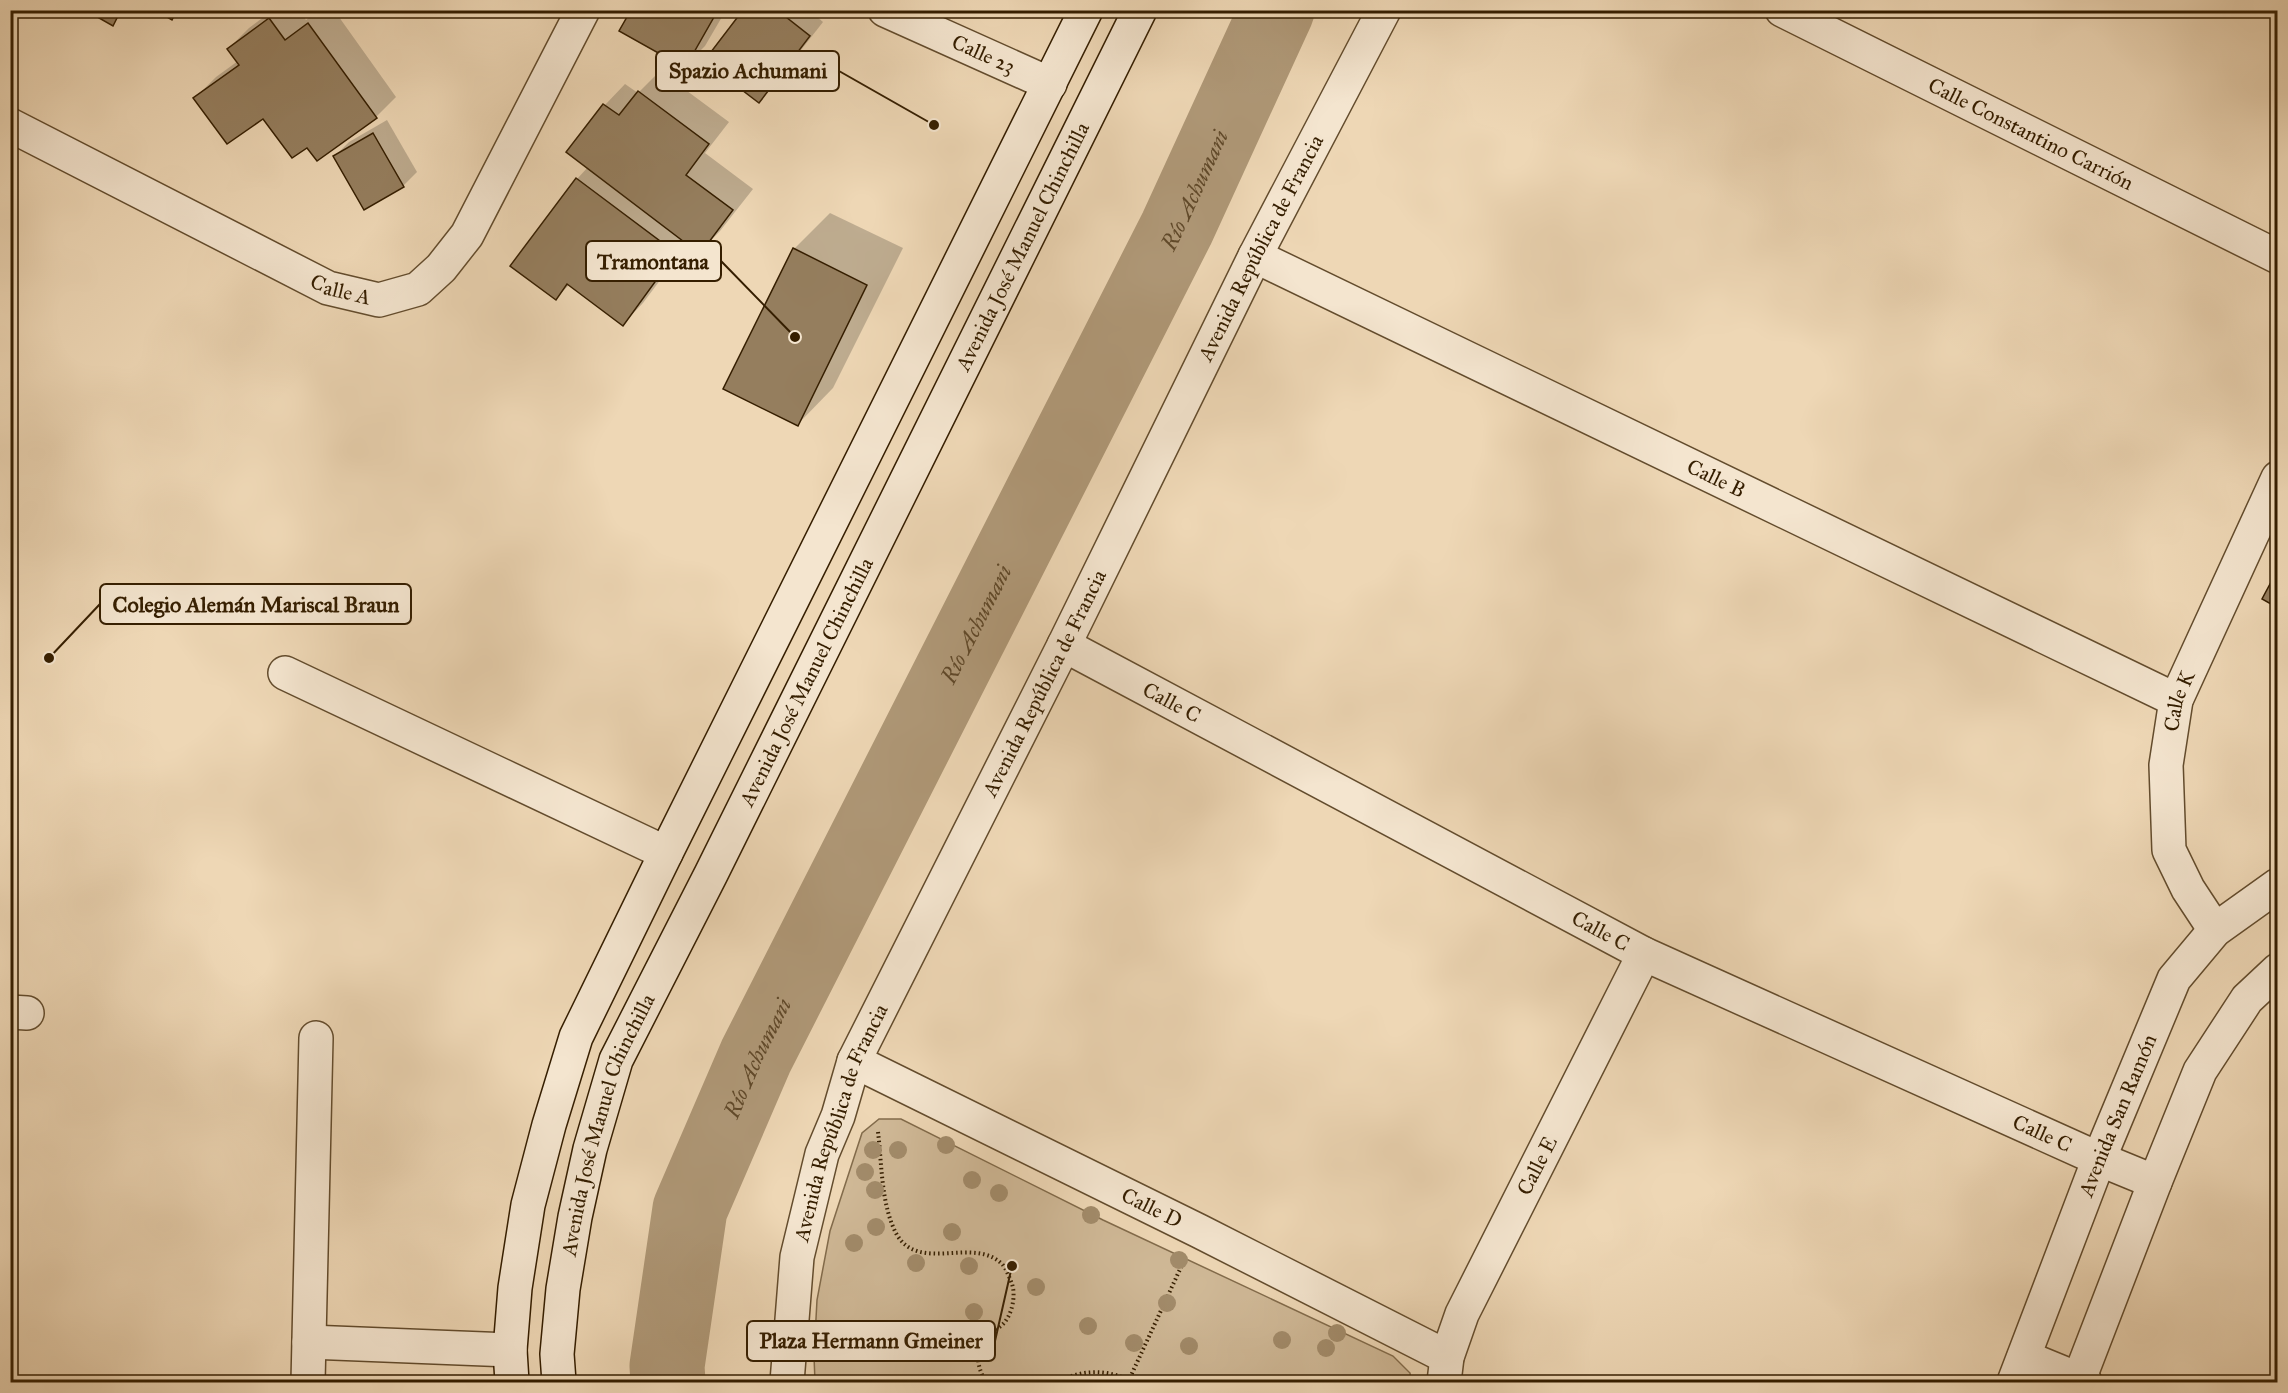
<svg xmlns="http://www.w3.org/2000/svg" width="2288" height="1393" font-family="'IM FELL Great Primer',serif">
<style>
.green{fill:#cfb896;stroke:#826b4b;stroke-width:1.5}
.shadow{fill:#0003}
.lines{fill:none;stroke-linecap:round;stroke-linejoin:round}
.river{stroke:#af9877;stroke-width:75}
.building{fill:#957e5e;stroke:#351e00;stroke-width:1.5}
.minor-casing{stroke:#634c2d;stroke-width:36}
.tertiary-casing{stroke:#634c2d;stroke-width:36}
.secondary-casing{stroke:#351e00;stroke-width:36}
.path{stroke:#351e00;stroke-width:4;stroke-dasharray:1.5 3;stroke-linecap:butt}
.minor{stroke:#f4e5cf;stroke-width:33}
.tertiary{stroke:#f4e5cf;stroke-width:33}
.secondary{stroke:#f4e5cf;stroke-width:33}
.tree{fill:#a28b6a}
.labels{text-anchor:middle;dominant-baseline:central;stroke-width:4.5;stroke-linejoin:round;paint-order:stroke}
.street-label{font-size:21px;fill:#351e00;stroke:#f4e5cf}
.water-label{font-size:22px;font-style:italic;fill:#60492a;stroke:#f4e5cf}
.leader{fill:none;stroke:#351e00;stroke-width:2}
.callout-dot{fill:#351e00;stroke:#f4e5cf;stroke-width:2}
.callout{fill:#f4e5cf;stroke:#351e00;stroke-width:2}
.callout-label{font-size:22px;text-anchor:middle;font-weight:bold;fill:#351e00}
</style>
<rect width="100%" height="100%" fill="#eed7b5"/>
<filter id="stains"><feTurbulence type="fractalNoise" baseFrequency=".00333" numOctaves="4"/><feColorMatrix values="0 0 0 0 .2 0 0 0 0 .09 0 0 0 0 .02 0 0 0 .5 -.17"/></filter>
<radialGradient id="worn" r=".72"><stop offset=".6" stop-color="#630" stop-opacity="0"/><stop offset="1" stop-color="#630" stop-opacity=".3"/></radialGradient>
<polygon class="green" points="879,1119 901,1119 1103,1220 1393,1356 1410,1373 1411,1382 815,1382 814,1356 817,1300 830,1231 862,1133"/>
<g class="shadow">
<polygon points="88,10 126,10 112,24"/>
<polygon points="273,10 299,10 306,20 319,10 334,10 396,97 376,117 307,146 263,116 195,98 216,77 238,61 228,49 249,28"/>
<polygon points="633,10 726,10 705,46 684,67"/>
<polygon points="745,10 809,10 823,22 772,87 759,101"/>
<polygon points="660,71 729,122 705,153 753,189 720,231 700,252 688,243 643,303 623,324 570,284 556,298 577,179 588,167 568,152 605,105 625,84 638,93"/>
<polygon points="387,120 417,172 403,186 335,156 349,142"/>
<polygon points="830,213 903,248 833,388 797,425 794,249"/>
</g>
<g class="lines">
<path class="river" id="s1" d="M668,1382L667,1366L690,1209L756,1056L1177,228L1277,10"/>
</g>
<g class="building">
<polygon points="85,10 121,10 113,26"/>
<polygon points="155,10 177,10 172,20"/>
<polygon points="631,10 718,10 685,68 619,31"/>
<polygon points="743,10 777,10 810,36 759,103 704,61"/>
<polygon points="269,18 285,40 308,23 377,118 317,161 307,148 292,158 263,119 227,144 193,98 239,65 227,49"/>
<polygon points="638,91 709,144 686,175 733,210 700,254 566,152 603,104 619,115"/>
<polygon points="373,133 404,187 364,210 333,156"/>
<polygon points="576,178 676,253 623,326 567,284 556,300 510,266"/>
<polygon points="793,248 867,285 798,426 723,389"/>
<polygon points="2278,569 2278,608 2262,599"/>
</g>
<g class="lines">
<defs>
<g id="minor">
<path id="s2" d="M885,10L1050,84"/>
<path id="s3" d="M1782,10L2278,257"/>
<path id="s4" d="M10,125L328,288L379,300L418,289L441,268L467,235L583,10"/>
<path id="s5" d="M1255,256L2176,700"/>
<path id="s6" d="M1064,645L1644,954L2099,1159L2155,1182"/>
<polyline points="285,673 666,853"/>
<path id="s7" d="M2215,930L2188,889L2169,850L2166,765L2176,700L2278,478"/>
<polyline points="10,1012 27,1013"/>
<path id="s8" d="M854,1061L1199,1231L1447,1357"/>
<polyline points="309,1342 510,1350"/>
<polyline points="2024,1357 2085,1382"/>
<polyline points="308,1382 316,1038"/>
<path id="s9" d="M1444,1382L1447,1357L1462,1314L1644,954"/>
<path id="s10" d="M2014,1382L2099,1159L2174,979L2215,930L2278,885"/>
<polyline points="2078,1382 2155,1182 2200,1071 2247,999 2278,970"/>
</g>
<g id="tertiary">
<path id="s11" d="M787,1382L797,1257L822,1154L838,1116L854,1061L1064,645L1255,256L1384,10"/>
</g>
<g id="secondary">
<polyline points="512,1382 510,1350 515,1288 528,1205 549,1125 576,1037 666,853 1086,10"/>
<path id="s12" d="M559,1382L557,1354L563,1289L575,1217L590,1149L616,1060L711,874L1140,10"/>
</g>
</defs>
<use href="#minor" class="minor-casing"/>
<use href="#tertiary" class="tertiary-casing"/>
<use href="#secondary" class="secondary-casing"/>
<g class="path">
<path d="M878,1132C882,1165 881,1206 897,1235C920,1273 973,1236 1002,1264C1006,1268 1010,1279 1012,1284C1016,1296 1012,1314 1004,1323C999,1329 991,1331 985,1336C973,1348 978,1370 986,1382"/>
<path d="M1059,1382C1080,1369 1111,1369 1132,1382"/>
<polyline points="1128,1382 1182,1265"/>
</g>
<use href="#minor" class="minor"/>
<use href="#tertiary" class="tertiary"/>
<use href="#secondary" class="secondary"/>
</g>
<g class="tree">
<circle cx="946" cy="1145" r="9"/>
<circle cx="873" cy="1150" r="9"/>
<circle cx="898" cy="1150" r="9"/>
<circle cx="865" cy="1172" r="9"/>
<circle cx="972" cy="1180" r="9"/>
<circle cx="875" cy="1190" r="9"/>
<circle cx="999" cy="1193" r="9"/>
<circle cx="1091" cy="1215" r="9"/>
<circle cx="876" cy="1227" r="9"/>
<circle cx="952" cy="1232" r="9"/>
<circle cx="854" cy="1243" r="9"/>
<circle cx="1179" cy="1260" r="9"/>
<circle cx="916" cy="1263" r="9"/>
<circle cx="969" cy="1266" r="9"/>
<circle cx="1036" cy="1287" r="9"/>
<circle cx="1167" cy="1303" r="9"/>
<circle cx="974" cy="1312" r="9"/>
<circle cx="1088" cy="1326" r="9"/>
<circle cx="1337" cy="1333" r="9"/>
<circle cx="1282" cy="1340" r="9"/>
<circle cx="1134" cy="1343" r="9"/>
<circle cx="1189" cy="1346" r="9"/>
<circle cx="1326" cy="1348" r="9"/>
</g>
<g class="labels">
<g class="street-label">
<text stroke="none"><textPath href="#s2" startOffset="108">Calle 23</textPath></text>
<text stroke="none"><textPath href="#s3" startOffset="278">Calle Constantino Carrión</textPath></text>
<text stroke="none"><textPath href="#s12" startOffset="1238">Avenida José Manuel Chinchilla</textPath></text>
<text stroke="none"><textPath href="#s11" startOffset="1239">Avenida República de Francia</textPath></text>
<text stroke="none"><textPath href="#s4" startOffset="370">Calle A</textPath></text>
<text stroke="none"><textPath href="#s5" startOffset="512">Calle B</textPath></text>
<text stroke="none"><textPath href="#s12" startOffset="752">Avenida José Manuel Chinchilla</textPath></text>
<text stroke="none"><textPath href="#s11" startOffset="753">Avenida República de Francia</textPath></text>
<text stroke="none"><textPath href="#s7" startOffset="243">Calle K</textPath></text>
<text stroke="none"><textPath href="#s6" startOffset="122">Calle C</textPath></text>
<text stroke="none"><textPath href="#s6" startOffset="608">Calle C</textPath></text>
<text stroke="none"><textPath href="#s10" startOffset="286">Avenida San Ramón</textPath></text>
<text stroke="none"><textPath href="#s11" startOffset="267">Avenida República de Francia</textPath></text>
<text stroke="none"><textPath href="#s12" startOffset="264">Avenida José Manuel Chinchilla</textPath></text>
<text stroke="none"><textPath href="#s6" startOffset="1094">Calle C</textPath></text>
<text stroke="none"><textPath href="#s9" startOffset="237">Calle E</textPath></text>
<text stroke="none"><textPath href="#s8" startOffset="332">Calle D</textPath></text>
</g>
<g class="water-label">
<text stroke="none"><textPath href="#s1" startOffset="1312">Río Achumani</textPath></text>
<text stroke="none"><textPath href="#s1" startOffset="826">Río Achumani</textPath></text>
<text stroke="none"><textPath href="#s1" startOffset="340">Río Achumani</textPath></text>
</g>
</g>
<path class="leader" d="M934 125L839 71M795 337L721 261M49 658L100 604M1012 1266L995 1341"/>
<g class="callout-dot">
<circle cx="934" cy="125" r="6"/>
<circle cx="795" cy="337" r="6"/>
<circle cx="49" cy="658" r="6"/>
<circle cx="1012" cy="1266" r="6"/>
</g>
<g class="callout">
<rect x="656" y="51" width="183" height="40" rx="6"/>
<rect x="586" y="241" width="135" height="40" rx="6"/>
<rect x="100" y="584" width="311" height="40" rx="6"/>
<rect x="747" y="1321" width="248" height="40" rx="6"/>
</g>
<g class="callout-label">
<text x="748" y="78">Spazio Achumani</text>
<text x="653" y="269">Tramontana</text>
<text x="256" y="612">Colegio Alemán Mariscal Braun</text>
<text x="871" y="1348">Plaza Hermann Gmeiner</text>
</g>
<rect width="2288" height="1393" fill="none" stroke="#eed7b5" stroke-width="36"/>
<rect x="12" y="12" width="2264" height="1369" fill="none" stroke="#351e00" stroke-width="3"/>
<rect x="18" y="18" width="2252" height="1357" fill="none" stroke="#351e00" stroke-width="1.5"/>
<rect width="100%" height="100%" filter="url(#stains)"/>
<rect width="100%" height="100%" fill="url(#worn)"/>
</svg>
